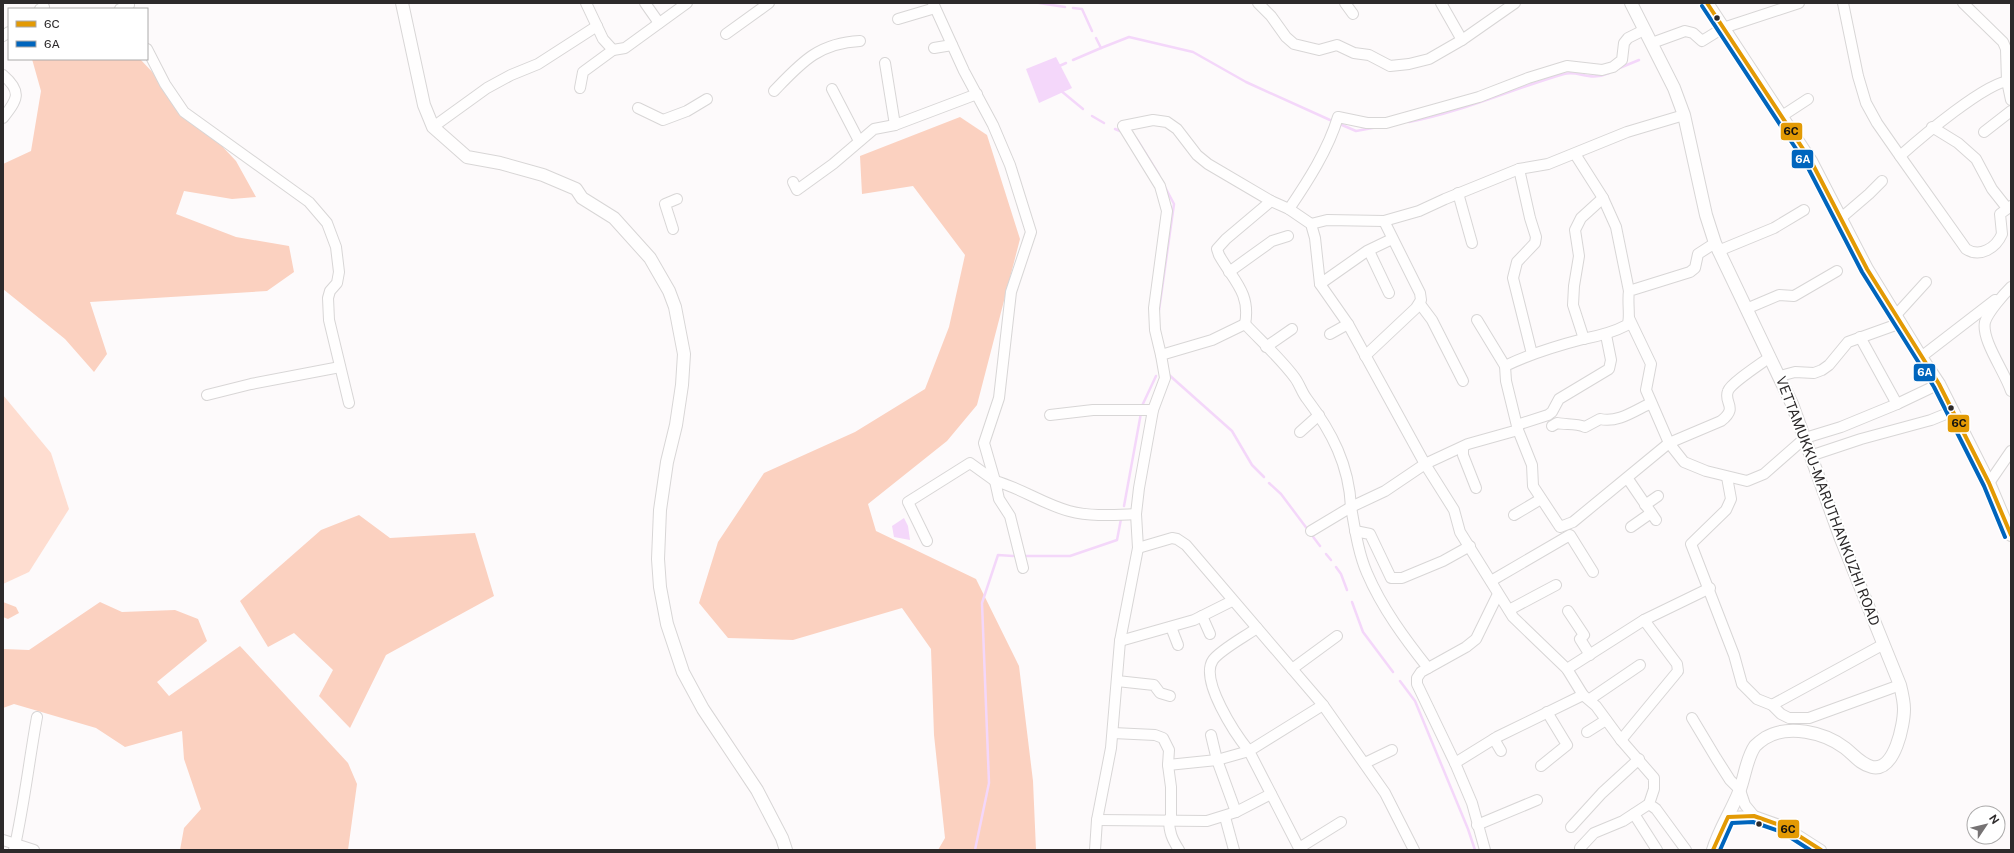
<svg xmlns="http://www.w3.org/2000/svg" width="2014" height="853" font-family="'Public Sans',sans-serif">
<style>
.green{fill:#feddd0}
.forest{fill:#fbd1c0}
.water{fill:#f4d7fa}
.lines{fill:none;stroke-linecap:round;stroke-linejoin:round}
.stream{stroke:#f4d7fa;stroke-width:2.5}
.minor-casing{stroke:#d8d6d6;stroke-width:12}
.major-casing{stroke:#d8d6d6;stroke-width:14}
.minor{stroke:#fffefe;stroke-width:10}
.major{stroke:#fffefe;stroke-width:12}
.bus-1-casing{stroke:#fff;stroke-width:7}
.bus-2-casing{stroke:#fff;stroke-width:7}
.bus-1{stroke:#e39a04;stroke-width:4}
.bus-2{stroke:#0065bd;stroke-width:4}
.bus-dot{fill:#2d2a2b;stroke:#fff;stroke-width:1.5}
.labels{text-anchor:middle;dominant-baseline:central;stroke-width:4;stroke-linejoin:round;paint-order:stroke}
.street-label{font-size:14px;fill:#2d2a2b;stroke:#fff}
.line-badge{stroke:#fff;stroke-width:1.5}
.badge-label{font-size:11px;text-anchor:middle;font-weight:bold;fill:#fff}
.pale-badge-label{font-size:11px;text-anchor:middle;font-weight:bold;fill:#111}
</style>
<rect width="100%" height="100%" fill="#fdfafb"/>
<polygon class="green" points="3,395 51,453 69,509 29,572 3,584"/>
<g class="forest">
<polygon points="32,59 140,59 236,161 256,197 232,199 184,191 176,214 236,237 289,246 294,272 267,291 90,302 107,354 94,372 65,339 3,289 3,164 31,151 41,91"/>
<polygon points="960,117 987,135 1020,239 977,405 947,441 868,504 876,531 976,579 1019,666 1033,781 1036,850 938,850 945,838 934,735 931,649 902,608 793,640 728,638 699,603 718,542 764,473 855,432 925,389 949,327 965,255 913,186 862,194 860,156"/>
<polygon points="359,515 390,538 475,533 494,596 386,655 350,728 319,696 333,670 294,633 268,647 240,601 321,530"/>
<polygon points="3,602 16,607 19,613 8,619 3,617"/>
<polygon points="100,602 122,612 175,610 198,619 207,641 157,682 169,696 240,646 348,763 357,784 348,850 180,850 184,828 201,809 184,759 182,731 125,747 96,728 14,704 3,708 3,649 29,650"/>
</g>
<g class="water">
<polygon points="1056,57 1072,88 1039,103 1026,69"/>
<polygon points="904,518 908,526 910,540 894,537 892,526"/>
</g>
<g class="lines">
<g class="stream">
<polyline points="1039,3 1065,7"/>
<polyline points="1073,8 1082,9 1092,31"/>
<polyline points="1096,38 1101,48 1129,37 1193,52 1246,82 1330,120"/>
<polyline points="1073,60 1101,48"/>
<polyline points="1057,67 1066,63"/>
<polyline points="1617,69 1639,60"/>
<polyline points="1060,90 1083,109"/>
<polyline points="1092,116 1104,123"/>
<path d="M1409,122C1462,112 1512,89 1564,74C1579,70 1589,82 1609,73"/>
<polyline points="1342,125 1356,131 1378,127"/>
<polyline points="1115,129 1120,131"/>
<polyline points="1136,138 1159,175"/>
<polyline points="1159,310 1174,204 1165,187"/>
<polyline points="1168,374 1232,431 1252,465 1264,477"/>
<polyline points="1141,408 1156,376"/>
<polyline points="1269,483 1281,494 1308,530"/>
<polyline points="1124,506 1141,413"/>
<polyline points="1311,534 1320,546"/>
<polyline points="1326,554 1331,560"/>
<polyline points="1026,556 1070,556 1117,540 1121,519"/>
<polyline points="1336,567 1341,574 1347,590"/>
<polyline points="1352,602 1363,632 1393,672"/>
<polyline points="1400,681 1415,701 1468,829 1475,850"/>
<polyline points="975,850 989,783 982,603 998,555 1013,556"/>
</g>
<defs>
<g id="minor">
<polyline points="586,3 603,39 613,50 625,48 687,3"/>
<polyline points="645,3 659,23"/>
<polyline points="933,3 964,71 993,125 1010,165 1031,232 1011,292 999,398 984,443 995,481"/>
<polyline points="1258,3 1271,16 1286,37 1294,44 1319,50 1337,45 1354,53 1369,55 1390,66 1409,64 1429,59 1462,40 1515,3"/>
<polyline points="1345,3 1353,14"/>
<polyline points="1441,3 1462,40"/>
<path d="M1843,3L1858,76L1866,103L1877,123L1900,156L1966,249C1980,258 1996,248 2002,234L2000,214L2011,206"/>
<polyline points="1963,3 2003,42 2006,49 2007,81 2011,100"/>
<polyline points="40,9 44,7"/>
<polyline points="120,9 129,5"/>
<polyline points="898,19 935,8"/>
<polyline points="726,34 769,3"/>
<polyline points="3,36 9,32"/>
<polyline points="1652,43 1685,31 1693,33 1702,41 1723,28 1799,3"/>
<polyline points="934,48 952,45"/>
<polyline points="147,49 165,84 184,112 309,202 327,223 336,247 339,272 337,283 330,291 328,298 329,320 349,403"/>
<polyline points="885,63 895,125 977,94"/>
<path d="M3,75C23,92 17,100 3,118"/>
<polyline points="580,88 583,72 613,50"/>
<polyline points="832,89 859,141"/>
<path d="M774,91C801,63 818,43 860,41"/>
<polyline points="638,108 663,120 687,111 707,99"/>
<polyline points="1782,116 1808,99"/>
<polyline points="433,127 487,88 511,75 538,64 597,26"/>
<polyline points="1932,127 1958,143 1976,159 1992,189 2007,208"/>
<polyline points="1984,132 2011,111"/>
<polyline points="1575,154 1603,198 1616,227 1629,291"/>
<path d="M1900,156C1918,140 1989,79 2011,81"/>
<polyline points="1519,169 1530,218 1536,237 1535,243 1517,262 1513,278 1532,354"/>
<polyline points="793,182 797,190 833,164 874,129 895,125"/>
<polyline points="1458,193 1472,243"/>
<path d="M1289,209C1308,181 1328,150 1338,117L1367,123H1386L1479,97L1528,78L1567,66L1602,70L1613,67L1622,60L1624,43L1628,38L1644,30"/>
<polyline points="1841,218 1869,194 1882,181"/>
<polyline points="1311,224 1327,220 1384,221 1419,211 1445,199 1519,169 1548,164 1627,132 1684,115"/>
<polyline points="673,229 665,204 677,199"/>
<polyline points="1369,251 1389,293"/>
<polyline points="1718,251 1774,228 1804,210"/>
<polyline points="1229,272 1272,241 1288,236"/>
<polyline points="1320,284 1367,251 1392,239"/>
<path d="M2011,287C2004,294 1988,312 1985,322C1981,340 2005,372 2011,391"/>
<polyline points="1420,304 1432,320 1463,381"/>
<polyline points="1746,309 1779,295 1794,296 1837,271"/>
<polyline points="1896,315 1926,282"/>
<polyline points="1629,318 1651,364 1646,390 1669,443 1684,462 1706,471 1747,481 1764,474 1805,438 1841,427 1897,404 1939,384"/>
<polyline points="1477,320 1505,366"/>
<path d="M1245,324C1251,293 1233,280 1219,255L1217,249L1226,239L1271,201"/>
<polyline points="1330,334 1348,324"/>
<polyline points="1860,337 1897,404"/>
<polyline points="1584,339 1573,305 1574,286 1579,256 1575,230 1581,218 1603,198"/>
<polyline points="1266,347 1292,329"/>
<path d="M1161,355L1155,330L1154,308L1167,211L1160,186L1123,126L1153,120L1167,122L1177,129L1197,155L1208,164L1271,201L1289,209L1311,224L1315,238L1320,284L1348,324L1425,464L1468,444L1518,430L1506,381L1505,366C1530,354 1556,346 1583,339C1599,336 1612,333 1627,325C1631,319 1627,302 1629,291L1690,272L1695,268L1698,254L1715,243"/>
<polyline points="1365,356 1416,308 1421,300 1420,293 1384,221"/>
<polyline points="1921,357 1995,300"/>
<polyline points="1780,376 1795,372 1814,373 1822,370 1829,365 1848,342 1901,323"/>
<polyline points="207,395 251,384 340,367"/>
<polyline points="1050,415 1093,410 1153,410"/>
<polyline points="1517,425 1548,415 1552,412 1559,399 1609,369 1611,360 1606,335"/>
<path d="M1552,426L1557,423C1566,425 1575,423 1585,427L1600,419C1618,423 1634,411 1651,403"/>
<path d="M1518,430L1532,465L1533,486L1560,527L1573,522L1669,443L1721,421C1739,407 1723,403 1728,391C1731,383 1762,363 1770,357"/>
<polyline points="1300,432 1319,415"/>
<polyline points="1463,447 1463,455 1476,488"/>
<polyline points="1810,456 1861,439 1931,420 1953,411"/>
<polyline points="1727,477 1731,499 1726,510 1691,544 1734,655 1742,684 1757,699 1772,705 1781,714 1789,718 1809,718 1900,685"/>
<polyline points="1628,479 1656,520"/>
<polyline points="1989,483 2011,451"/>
<polyline points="1645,505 1658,496"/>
<polyline points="1514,515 1541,499"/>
<polyline points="1631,527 1651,513"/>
<path d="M1311,531L1351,507C1355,529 1358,552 1367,573C1382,608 1405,639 1428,668"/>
<polyline points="1355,531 1370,534 1391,578 1402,578 1443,561 1470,546"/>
<polyline points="927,541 908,502 970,463 995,481"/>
<polyline points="1138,548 1172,538 1177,539 1186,545 1323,705 1385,793 1414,850"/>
<path d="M1023,568L1010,516L999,499L995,481C1021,488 1043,504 1069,511C1092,517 1113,515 1136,514"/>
<polyline points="1491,581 1570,535 1593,572"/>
<polyline points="1509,610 1556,585"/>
<polyline points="1568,611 1584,635 1580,639 1590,655"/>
<polyline points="1202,616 1210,634"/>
<polyline points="1171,627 1178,645"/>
<polyline points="1120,641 1194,620 1232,601"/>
<polyline points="1292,669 1337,636"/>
<polyline points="1567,669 1644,620 1710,588"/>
<polyline points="1117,681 1154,685 1160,693 1170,696"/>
<polyline points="1590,699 1640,665"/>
<polyline points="1772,705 1884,644"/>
<polyline points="1692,718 1716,758 1730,780 1740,790 1745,805 1754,816"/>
<polyline points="1587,732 1606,720"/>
<polyline points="1113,733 1155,735 1163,738 1169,750 1168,765 1171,787 1171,820"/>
<polyline points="1211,735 1217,760 1236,812"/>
<polyline points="1494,739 1501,751"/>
<polyline points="1621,740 1678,671 1677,664 1644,620"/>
<polyline points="1365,763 1392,750"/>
<polyline points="1455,763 1497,737 1583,695"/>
<path d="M1168,765L1217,760L1249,751C1236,735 1199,680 1213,660C1220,650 1246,636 1257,628"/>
<polyline points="1541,766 1567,745 1547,712"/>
<polyline points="1634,814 1657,850"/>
<polyline points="1225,817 1234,850"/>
<polyline points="1728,817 1754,816 1785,827 1821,850"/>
<path d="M1169,819C1169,832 1172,839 1179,850"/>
<polyline points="1097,820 1207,821 1236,812 1271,794"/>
<polyline points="1477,825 1537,800"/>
<polyline points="1571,827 1602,793 1639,759"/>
<polyline points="3,840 34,850"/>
<polyline points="1299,848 1341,822"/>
<polyline points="1580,848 1594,833 1623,821 1649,804"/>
<path d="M14,850C24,806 29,761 37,717"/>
<path d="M1095,850L1097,820L1111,748L1120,641L1138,548L1136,514L1139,488L1153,410L1165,378L1161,355L1212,340L1245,324C1262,342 1281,359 1295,378C1300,385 1302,393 1307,399C1332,432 1349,465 1351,507L1385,491L1425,464L1454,510L1460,532L1513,617L1567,669L1583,695L1596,706L1621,740L1654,778V789L1649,804L1656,809L1686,850"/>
<polyline points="1300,850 1249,751 1323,705"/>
<polyline points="1485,850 1472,803 1455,763 1417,684 1417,678 1421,672 1466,647 1476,639 1498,594"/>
</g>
<g id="major">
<polyline points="402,3 424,105 433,127 467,157 500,163 543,175 576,189 582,198 614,218 650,258 669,291 675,307 684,354 682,385 676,425 667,462 660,510 658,559 660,587 667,624 683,672 703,709 757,790 782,838 786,850"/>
<path d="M1631,3L1674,88L1684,115L1706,215L1715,243L1792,404L1841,539L1900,685C1902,693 1904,701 1904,709C1904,724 1895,772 1872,767C1860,764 1854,755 1845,748C1824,732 1788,724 1765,738C1762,740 1757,744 1755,746C1746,759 1745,777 1739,792C1731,812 1719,830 1713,850"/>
<polyline points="1707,3 1811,161 1867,269 1921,357 1939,384 1989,483 2011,535"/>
</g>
</defs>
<use href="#minor" class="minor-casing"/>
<use href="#major" class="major-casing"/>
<use href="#minor" class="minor"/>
<use href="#major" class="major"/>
<defs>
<g id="bus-1">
<polyline points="1707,3 1811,161 1867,269 1939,384 1989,483 2011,535"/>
<polyline points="1713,850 1728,817 1754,816 1785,827 1821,850"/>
</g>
<g id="bus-2">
<polyline points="1702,6 1806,164 1862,272 1934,387 1984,486 2005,537"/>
<polyline points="1720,850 1732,823 1753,822 1782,832 1810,850"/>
</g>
</defs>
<use href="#bus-1" class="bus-1-casing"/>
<use href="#bus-2" class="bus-2-casing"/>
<use href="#bus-1" class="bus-1"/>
<use href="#bus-2" class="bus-2"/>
</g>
<g class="bus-dot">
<circle cx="1717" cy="18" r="3.5"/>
<circle cx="1951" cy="408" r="3.5"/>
<circle cx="1759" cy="824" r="3.5"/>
</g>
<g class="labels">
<g class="street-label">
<text transform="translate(1828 501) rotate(69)">VETTAMUKKU-MARUTHANKUZHI ROAD</text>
</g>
</g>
<g class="line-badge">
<rect x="1780" y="122" width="23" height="19" rx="4" fill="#e39a04"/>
<rect x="1791" y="149" width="23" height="20" rx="4" fill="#0065bd"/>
<rect x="1913" y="363" width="23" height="19" rx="4" fill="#0065bd"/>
<rect x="1947" y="414" width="23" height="19" rx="4" fill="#e39a04"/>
<rect x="1777" y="819" width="23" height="20" rx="4" fill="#e39a04"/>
</g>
<g class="badge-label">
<text x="1803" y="163">6A</text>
<text x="1925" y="376">6A</text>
</g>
<g class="pale-badge-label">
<text x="1791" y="135">6C</text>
<text x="1959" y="427">6C</text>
<text x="1788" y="833">6C</text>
</g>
<rect width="2014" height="853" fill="none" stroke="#2d2a2b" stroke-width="8"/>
<rect x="8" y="8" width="140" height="52" fill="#ffffff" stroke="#abaaaa"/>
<rect x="16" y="21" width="20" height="6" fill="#e39a04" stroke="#abaaaa"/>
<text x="44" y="28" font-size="12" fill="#2d2a2b">6C</text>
<rect x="16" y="41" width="20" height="6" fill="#0065bd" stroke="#abaaaa"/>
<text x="44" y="48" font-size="12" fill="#2d2a2b">6A</text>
<g transform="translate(1986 825) rotate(55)"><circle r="19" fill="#ffffff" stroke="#abaaaa"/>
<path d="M0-3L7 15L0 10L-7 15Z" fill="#767374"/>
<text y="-6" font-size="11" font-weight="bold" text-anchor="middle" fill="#2d2a2b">N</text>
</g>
</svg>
